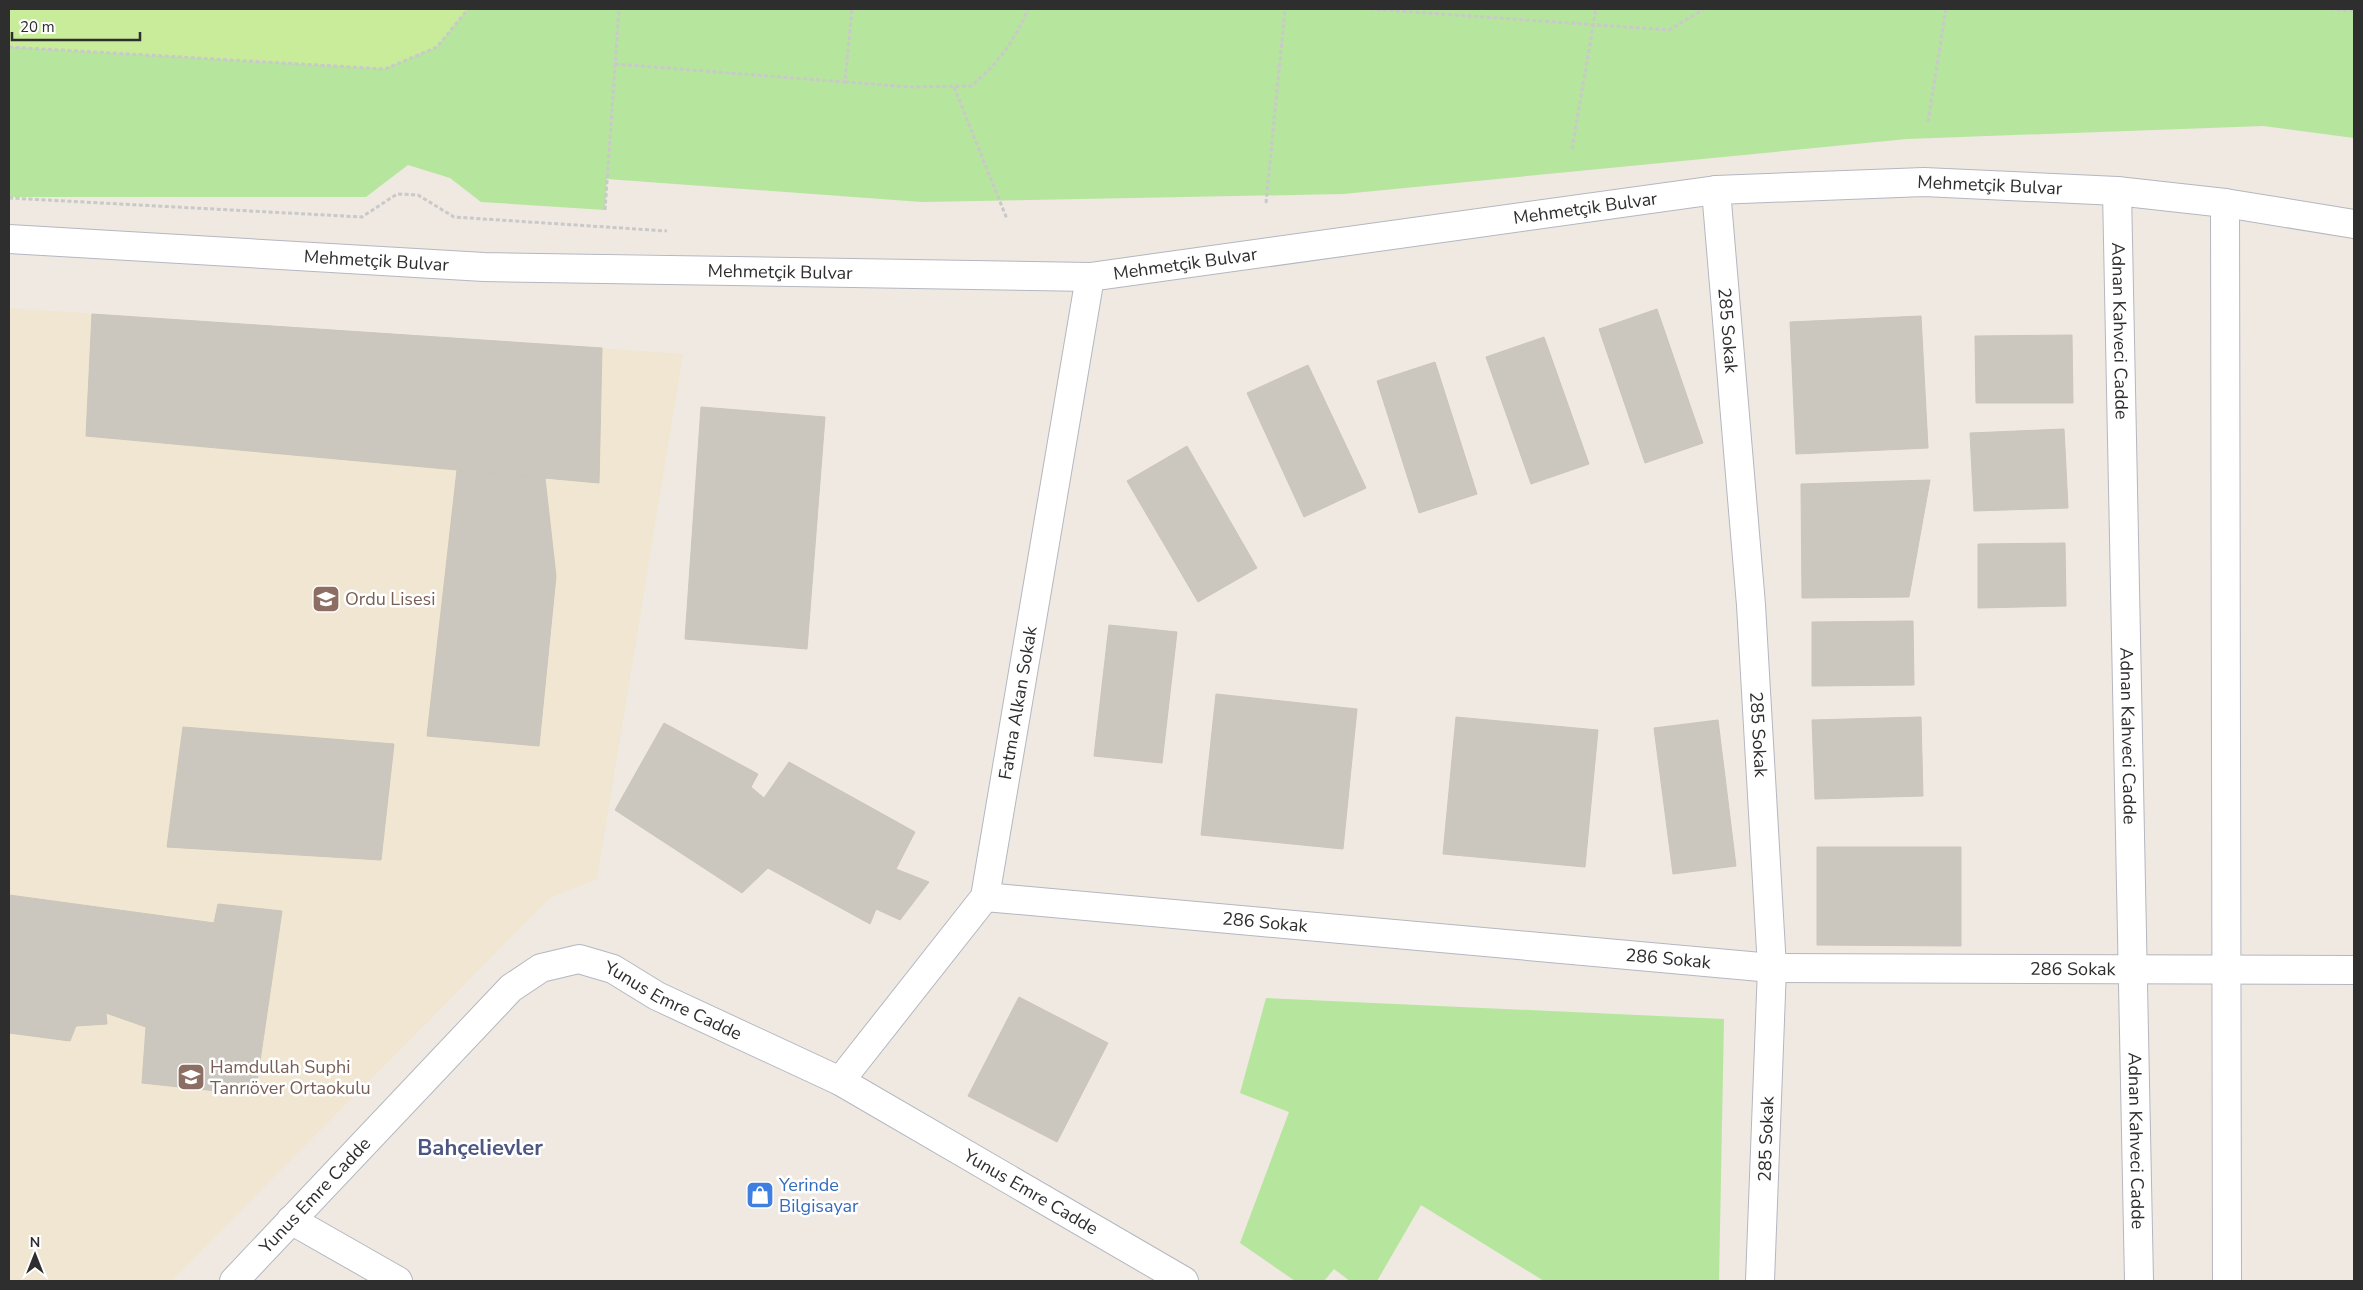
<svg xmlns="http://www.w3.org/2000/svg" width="2363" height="1290" font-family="'Nunito Sans',sans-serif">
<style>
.education{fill:#f0e6d1}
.green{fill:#b6e59e}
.pitch{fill:#c9ec9a}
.building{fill:#cbc7bf;stroke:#cbc5ba}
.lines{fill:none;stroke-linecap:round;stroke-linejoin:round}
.minor-casing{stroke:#b4b7c1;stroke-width:30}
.path{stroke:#c9c9c9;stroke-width:3;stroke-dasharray:4 2.5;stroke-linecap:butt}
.minor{stroke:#fff;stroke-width:28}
.labels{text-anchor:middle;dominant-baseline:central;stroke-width:5;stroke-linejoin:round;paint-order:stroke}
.street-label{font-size:18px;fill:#2e2e2e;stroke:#fff}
.education-label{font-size:18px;fill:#785e54;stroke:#fff;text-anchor:start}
.shop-label{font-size:18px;fill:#366cbe;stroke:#fff;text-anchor:start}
.district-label{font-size:22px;font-weight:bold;fill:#4d5680;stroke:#fff}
</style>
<rect width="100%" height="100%" fill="#efe9e1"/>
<polygon class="education" points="9,308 683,354 597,879 550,898 171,1281 9,1281"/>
<g class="green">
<polygon points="9,9 2354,9 2354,138 2263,126 1907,139 1343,194 922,202 607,179 605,210 481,202 450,178 408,165 366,197 9,197"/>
<polygon points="1266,998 1724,1019 1719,1281 1544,1281 1421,1205 1377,1281 1350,1281 1334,1269 1324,1281 1295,1281 1240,1243 1289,1112 1240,1093"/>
</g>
<polygon class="pitch" points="9,9 468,9 437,47 385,69 9,47"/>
<g class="building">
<polygon points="1657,309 1703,443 1645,463 1599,329"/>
<polygon points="92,314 602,348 599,483 86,436"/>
<polygon points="1921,316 1928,448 1796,454 1790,322"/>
<polygon points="2072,335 2073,403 1976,403 1975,336"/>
<polygon points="1544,337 1589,464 1531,484 1486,357"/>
<polygon points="1435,362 1477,494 1419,513 1377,381"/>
<polygon points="1308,365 1366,488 1304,517 1247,393"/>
<polygon points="701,407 825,417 807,649 685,639"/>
<polygon points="2064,429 2068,508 1974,511 1970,433"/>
<polygon points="1187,446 1257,568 1198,602 1127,481"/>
<polygon points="457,470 545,478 556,576 539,746 427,736"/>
<polygon points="1930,480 1909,597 1802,598 1801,484"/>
<polygon points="2065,543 2066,606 1978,608 1978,544"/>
<polygon points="1913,621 1914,685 1812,686 1812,622"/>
<polygon points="1109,625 1177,632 1162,763 1094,756"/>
<polygon points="1216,694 1357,709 1343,849 1201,835"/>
<polygon points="1456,717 1598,730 1585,867 1443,854"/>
<polygon points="1921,717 1923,796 1815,799 1812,720"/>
<polygon points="1718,720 1736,866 1673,874 1654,728"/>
<polygon points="664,723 758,774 751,787 764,798 789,762 915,832 896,869 929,882 900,920 876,909 870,924 768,868 742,893 615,810"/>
<polygon points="183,727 394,744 381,860 167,847"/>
<polygon points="1817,847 1961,847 1961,946 1817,945"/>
<polygon points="9,895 214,923 218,904 282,911 255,1095 142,1083 146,1027 106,1013 107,1024 76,1026 70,1041 9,1033"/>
<polygon points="1019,997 1108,1043 1057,1142 968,1096"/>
</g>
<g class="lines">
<defs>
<g id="minor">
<path id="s1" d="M1716,190L1751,605L1772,968L1760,1281"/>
<path id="s2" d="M2117,191L2139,1281"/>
<polyline points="2225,203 2227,1281"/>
<path id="s3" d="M9,239L484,267L1090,277L1716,190L1924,182L2117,191L2225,203L2354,224"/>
<path id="s4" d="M985,897L1772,968L2354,970"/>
<path id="s5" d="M840,1081L985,897L1090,277"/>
<polyline points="291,1220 398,1281"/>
<path id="s6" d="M234,1281L511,988L541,968L579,959L613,969L657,996L840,1081L1184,1281"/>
</g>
</defs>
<use href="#minor" class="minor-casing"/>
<g class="path">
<polyline points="1370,9 1669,30 1704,9"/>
<polyline points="2330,9 2354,11"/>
<polyline points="9,47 385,69 437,47 468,9"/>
<polyline points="615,64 845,82 852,9"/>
<path d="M845,82L911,87L971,86C998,64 1015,40 1028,9"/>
<polyline points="954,87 1007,219"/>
<polyline points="1928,122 1946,9"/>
<polyline points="1572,149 1596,9"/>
<polyline points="9,198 362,217 397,194 418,195 454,217 667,231"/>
<polyline points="1266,203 1285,9"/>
<polyline points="605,210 619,9"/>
</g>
<use href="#minor" class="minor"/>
</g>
<defs>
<symbol id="school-square" viewBox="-11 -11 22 22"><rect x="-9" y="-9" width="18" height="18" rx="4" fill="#8d6e63" stroke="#fff"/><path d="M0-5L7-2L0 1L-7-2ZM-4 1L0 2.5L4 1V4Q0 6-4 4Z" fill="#fff"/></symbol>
<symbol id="shop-square" viewBox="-11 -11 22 22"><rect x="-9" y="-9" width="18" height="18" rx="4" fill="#3f7fe0" stroke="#fff"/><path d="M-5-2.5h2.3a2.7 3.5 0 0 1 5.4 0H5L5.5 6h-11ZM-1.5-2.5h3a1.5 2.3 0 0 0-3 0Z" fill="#fff"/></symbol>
</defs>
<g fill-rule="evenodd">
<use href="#school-square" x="310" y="583" width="32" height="32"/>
<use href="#school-square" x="175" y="1061" width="32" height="32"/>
<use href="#shop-square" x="744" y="1179" width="32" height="32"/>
</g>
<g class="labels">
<g class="street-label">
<text stroke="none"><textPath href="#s3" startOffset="1988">Mehmetçik Bulvar</textPath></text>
<text stroke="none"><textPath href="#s3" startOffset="1582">Mehmetçik Bulvar</textPath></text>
<text stroke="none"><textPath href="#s3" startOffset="368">Mehmetçik Bulvar</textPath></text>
<text stroke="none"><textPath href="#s3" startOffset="1178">Mehmetçik Bulvar</textPath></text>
<text stroke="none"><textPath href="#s3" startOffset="772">Mehmetçik Bulvar</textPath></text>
<text stroke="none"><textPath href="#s1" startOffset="141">285 Sokak</textPath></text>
<text stroke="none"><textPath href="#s2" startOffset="140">Adnan Kahveci Cadde</textPath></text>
<text stroke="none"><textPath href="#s5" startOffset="431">Fatma Alkan Sokak</textPath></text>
<text stroke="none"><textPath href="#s1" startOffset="546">285 Sokak</textPath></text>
<text stroke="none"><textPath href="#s2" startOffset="545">Adnan Kahveci Cadde</textPath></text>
<text stroke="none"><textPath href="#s4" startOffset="281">286 Sokak</textPath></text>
<text stroke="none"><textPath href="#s4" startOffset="686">286 Sokak</textPath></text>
<text stroke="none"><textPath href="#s4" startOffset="1091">286 Sokak</textPath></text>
<text stroke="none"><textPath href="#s6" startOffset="582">Yunus Emre Cadde</textPath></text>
<text transform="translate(1766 1139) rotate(-88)">285 Sokak</text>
<text stroke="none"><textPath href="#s2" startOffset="950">Adnan Kahveci Cadde</textPath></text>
<text stroke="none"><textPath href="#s6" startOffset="988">Yunus Emre Cadde</textPath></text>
<text stroke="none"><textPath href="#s6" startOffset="118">Yunus Emre Cadde</textPath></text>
</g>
<g class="education-label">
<text x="345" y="599">Ordu Lisesi</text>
<text x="210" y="1067">Hamdullah Suphi<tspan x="210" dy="21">Tanrıöver Ortaokulu</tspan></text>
</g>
<g class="shop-label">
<text x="779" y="1185">Yerinde<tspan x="779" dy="21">Bilgisayar</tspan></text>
</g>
<g class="district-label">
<text x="480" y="1148">Bahçelievler</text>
</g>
</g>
<rect width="2363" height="1290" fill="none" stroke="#2e2e2e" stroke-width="20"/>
<g transform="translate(35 1255)" stroke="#ffffff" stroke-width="4" paint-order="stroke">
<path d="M0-4L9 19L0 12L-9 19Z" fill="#2e2e2e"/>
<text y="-8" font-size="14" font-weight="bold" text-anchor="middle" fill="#2e2e2e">N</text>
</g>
<path d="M12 32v8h128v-8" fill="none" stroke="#2e2e2e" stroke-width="2.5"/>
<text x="20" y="32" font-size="15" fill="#2e2e2e" stroke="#ffffff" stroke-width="4" paint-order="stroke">20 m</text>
</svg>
